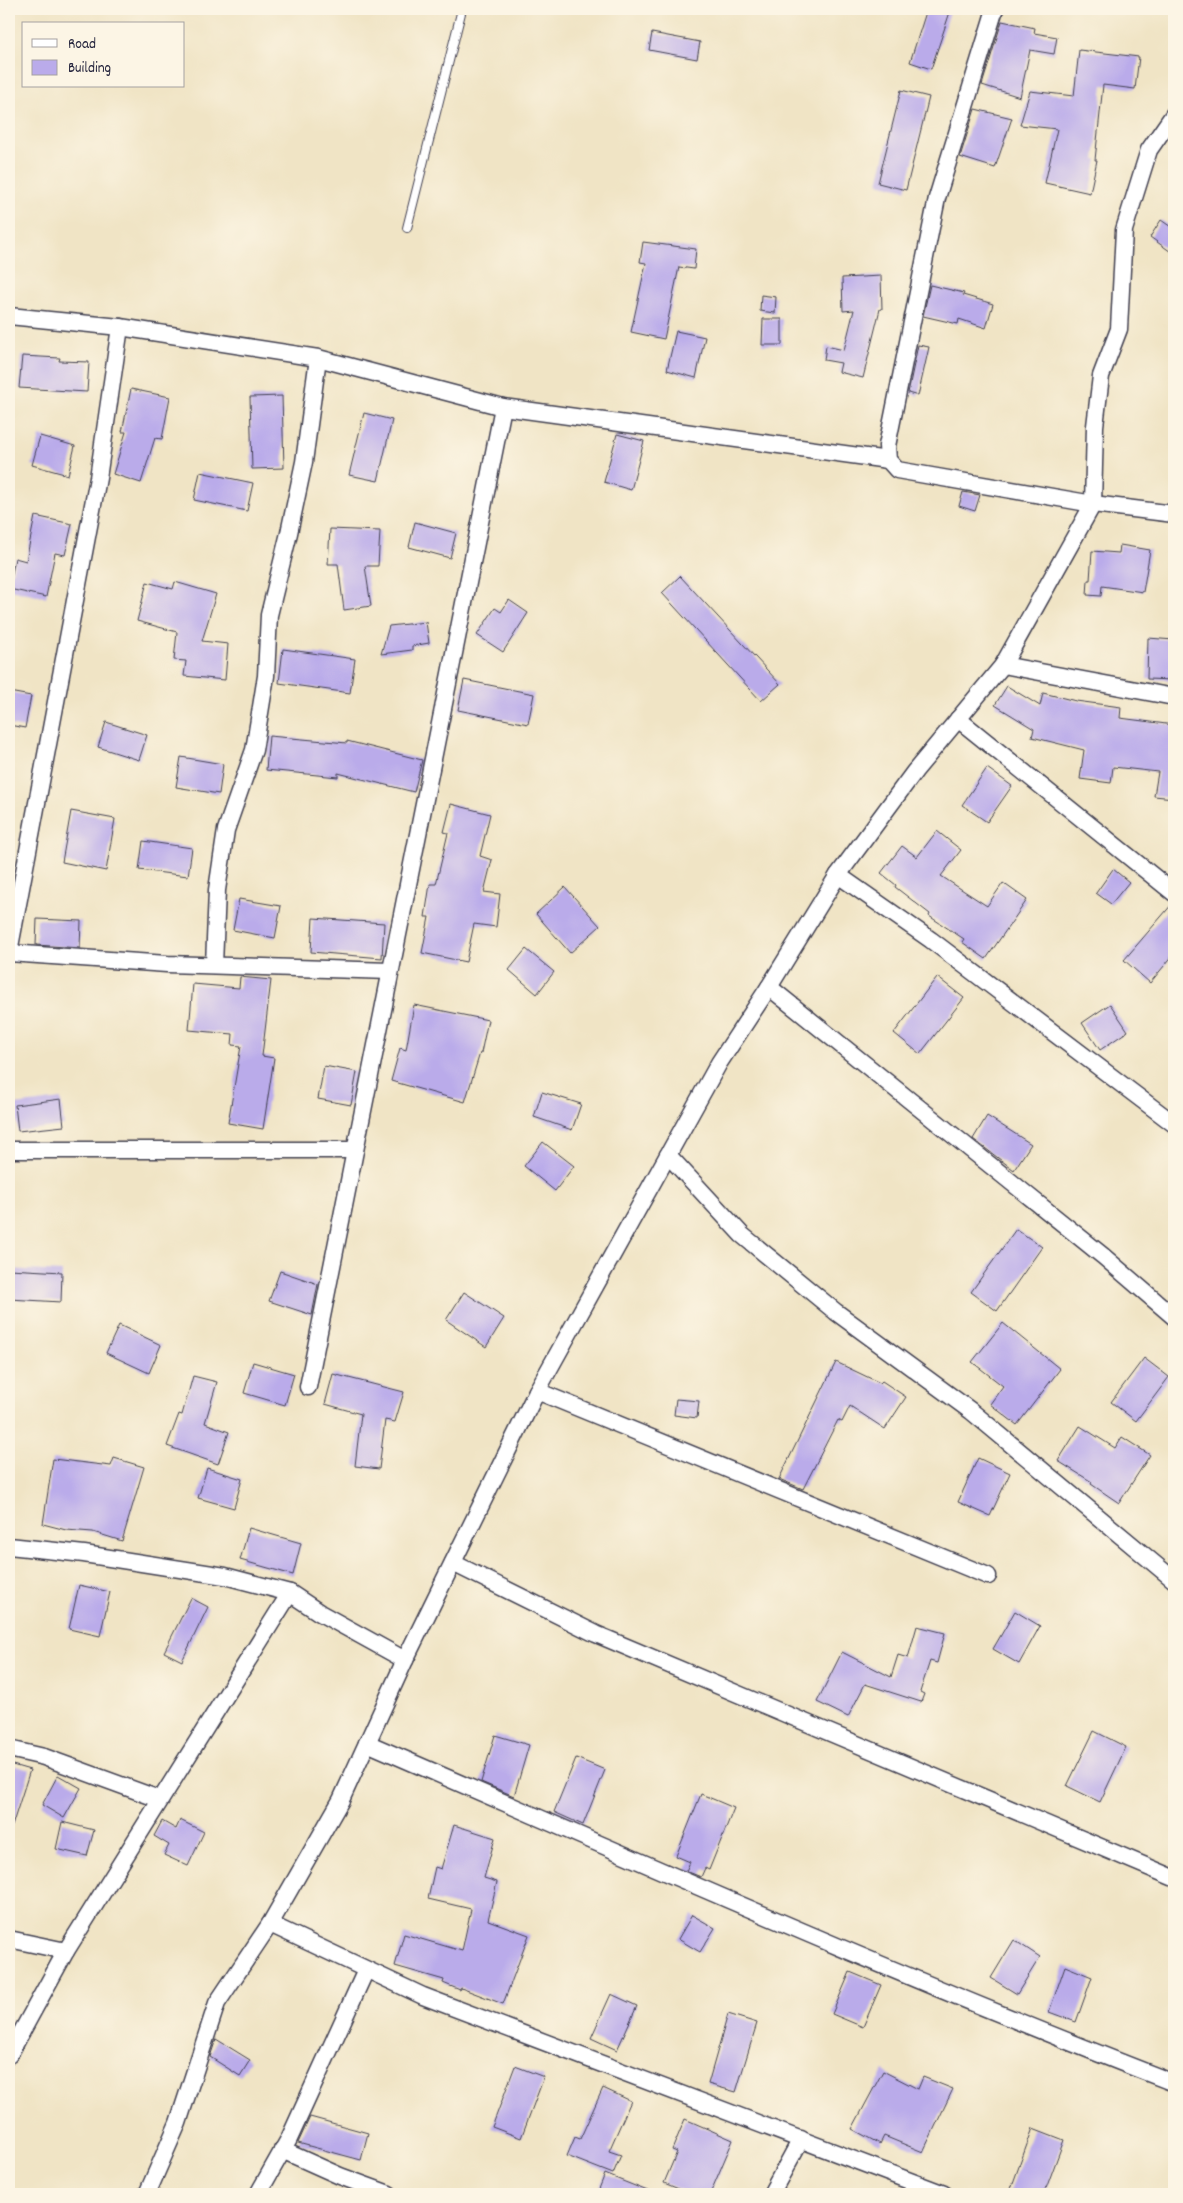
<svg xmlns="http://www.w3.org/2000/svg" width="1183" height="2203" font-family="Dekko,sans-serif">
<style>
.building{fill:#baabea}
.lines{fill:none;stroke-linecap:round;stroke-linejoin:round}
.service-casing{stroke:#413f50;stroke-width:10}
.minor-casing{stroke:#413f50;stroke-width:19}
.service{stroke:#fff;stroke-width:8}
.minor{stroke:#fff;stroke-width:16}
</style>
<rect width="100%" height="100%" fill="#fcf5e5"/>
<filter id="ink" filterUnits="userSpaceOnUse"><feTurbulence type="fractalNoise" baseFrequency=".02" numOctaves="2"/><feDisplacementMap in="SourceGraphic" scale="10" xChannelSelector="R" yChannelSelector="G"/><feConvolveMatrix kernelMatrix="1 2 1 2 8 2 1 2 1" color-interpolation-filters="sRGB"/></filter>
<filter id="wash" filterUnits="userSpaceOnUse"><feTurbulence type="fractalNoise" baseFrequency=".0096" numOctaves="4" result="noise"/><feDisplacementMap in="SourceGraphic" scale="20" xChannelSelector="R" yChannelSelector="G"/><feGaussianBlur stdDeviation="1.12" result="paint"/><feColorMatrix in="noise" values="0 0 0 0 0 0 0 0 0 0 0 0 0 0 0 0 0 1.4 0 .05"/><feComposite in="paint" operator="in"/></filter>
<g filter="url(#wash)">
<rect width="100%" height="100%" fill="#f0e4c5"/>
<g id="blocks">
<g class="building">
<polygon points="927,9 951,9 931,69 910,62"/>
<polygon points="1002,21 1035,28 1034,33 1057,37 1054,54 1030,50 1020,97 982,85"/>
<polygon points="652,33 700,42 697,59 649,50"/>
<polygon points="1079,50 1139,57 1135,89 1103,85 1095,160 1097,160 1090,193 1045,183 1057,129 1020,125 1030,91 1074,96"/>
<polygon points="901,90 929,97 906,190 878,183"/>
<polygon points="975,109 1012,118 995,168 960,157"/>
<polygon points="1161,220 1174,229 1174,254 1150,237"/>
<polygon points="643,242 696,249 694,269 679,267 664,339 631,332 646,263 640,262"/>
<polygon points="881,276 882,309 880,309 863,378 839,372 841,363 824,360 826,346 844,350 854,310 843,311 842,278"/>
<polygon points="930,285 964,293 963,295 993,304 986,328 959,319 958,324 923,316"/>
<polygon points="761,295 776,297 775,313 760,311"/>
<polygon points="763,319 782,319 782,345 762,345"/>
<polygon points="676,331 705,337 696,378 667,370"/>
<polygon points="918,345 929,347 918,396 908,393"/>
<polygon points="22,356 60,358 59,361 89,362 87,392 19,388"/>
<polygon points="131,389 170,397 162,439 155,438 141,483 113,474 126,432 122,432"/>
<polygon points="282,396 284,468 252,469 250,397"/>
<polygon points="364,413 392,420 378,481 349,475"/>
<polygon points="617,434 644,441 631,490 604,482"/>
<polygon points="40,436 75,446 68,475 32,465"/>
<polygon points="200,472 253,483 247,511 194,500"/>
<polygon points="963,492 980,495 975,511 959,506"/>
<polygon points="35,516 72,524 65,555 55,553 46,597 9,589 15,558 26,561"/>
<polygon points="415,522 456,533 450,558 409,547"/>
<polygon points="330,529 380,531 378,566 365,566 371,606 344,610 338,564 328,564"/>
<polygon points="1120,545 1150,550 1143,592 1102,586 1101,596 1087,595 1088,580 1090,580 1092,551 1119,553"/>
<polygon points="680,576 780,684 761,701 662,593"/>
<polygon points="147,582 173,589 175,582 216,594 202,641 228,644 225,680 184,676 186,661 174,660 177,632 137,621"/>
<polygon points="509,600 528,613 503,652 477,635 495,608 501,612"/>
<polygon points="426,622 429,643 412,646 412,650 381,654 389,626"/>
<polygon points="1148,638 1174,640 1174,680 1147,679"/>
<polygon points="283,649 355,659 350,693 279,683"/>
<polygon points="464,680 534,694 528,724 458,710"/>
<polygon points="1007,686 1040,706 1043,693 1076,701 1121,707 1120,718 1174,725 1174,798 1154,796 1158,772 1113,767 1111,783 1080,779 1084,750 1032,737 1034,729 995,705"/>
<polygon points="9,692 31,696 25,728 9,725"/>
<polygon points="106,722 147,735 139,760 98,747"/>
<polygon points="269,736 347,743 347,741 422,760 414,792 338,773 338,777 266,770"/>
<polygon points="181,757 223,764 219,794 176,787"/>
<polygon points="987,768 1012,786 987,822 962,805"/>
<polygon points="451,804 490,814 480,856 492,860 484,892 500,894 496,927 474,924 466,962 422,953 429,917 425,917 430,884 436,884 448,833 444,832"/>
<polygon points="71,811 115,819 106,871 62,862"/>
<polygon points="937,831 961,850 941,876 987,906 1003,883 1027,900 986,959 962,942 964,939 929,916 930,914 895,887 896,885 881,873 902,846 917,857"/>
<polygon points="143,841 192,848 188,876 139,870"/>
<polygon points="1113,869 1129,882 1111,904 1096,893"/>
<polygon points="565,887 600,926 570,953 536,914"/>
<polygon points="239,899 281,906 275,938 233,930"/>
<polygon points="1173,903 1174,954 1150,983 1124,960"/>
<polygon points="313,918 384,923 382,958 311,952"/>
<polygon points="37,919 81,921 80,948 36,945"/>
<polygon points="526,949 554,972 537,994 509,970"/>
<polygon points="240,977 271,980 262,1056 274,1058 263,1129 228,1123 241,1046 232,1045 233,1034 189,1030 193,984 239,988"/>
<polygon points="937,977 964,998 920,1054 894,1033"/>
<polygon points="1110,1004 1128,1031 1100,1050 1082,1023"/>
<polygon points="414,1005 488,1020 481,1053 480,1053 465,1102 391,1081 400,1048 406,1050"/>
<polygon points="324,1066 357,1072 351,1105 318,1099"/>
<polygon points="542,1092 581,1104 572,1130 534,1117"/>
<polygon points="61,1099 64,1126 18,1131 15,1105"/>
<polygon points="987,1116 1031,1144 1014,1170 973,1139"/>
<polygon points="543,1142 574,1166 555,1191 524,1166"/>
<polygon points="1016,1229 1042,1247 997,1311 971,1292"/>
<polygon points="9,1269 62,1272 61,1302 9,1299"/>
<polygon points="280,1271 318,1284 312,1315 269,1301"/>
<polygon points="464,1292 504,1318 486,1347 446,1320"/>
<polygon points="1003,1323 1060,1369 1017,1425 990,1404 1003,1386 972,1362"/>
<polygon points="119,1325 161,1345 149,1373 106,1353"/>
<polygon points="1144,1358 1169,1377 1136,1421 1111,1402"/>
<polygon points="253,1362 294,1374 285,1405 244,1393"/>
<polygon points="836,1362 880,1383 882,1381 906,1397 885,1429 850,1406 842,1422 838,1420 803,1489 779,1479"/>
<polygon points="333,1374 404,1392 395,1422 385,1420 379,1469 355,1466 361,1414 325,1404"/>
<polygon points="193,1376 217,1382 205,1423 229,1432 218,1464 167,1446 179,1414 182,1415"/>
<polygon points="676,1399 699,1401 697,1418 674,1415"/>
<polygon points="1080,1426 1115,1448 1122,1437 1150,1455 1119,1503 1091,1484 1092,1482 1058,1461"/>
<polygon points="114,1458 144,1467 122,1541 93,1532 66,1530 43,1524 53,1459 111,1466"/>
<polygon points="978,1458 1010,1473 990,1516 958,1502"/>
<polygon points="207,1468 242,1479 234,1508 198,1498"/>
<polygon points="249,1528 301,1543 293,1575 240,1560"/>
<polygon points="79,1585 110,1592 100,1636 69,1629"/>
<polygon points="191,1598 208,1607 182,1661 164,1652"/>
<polygon points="1015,1611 1040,1626 1019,1664 993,1649"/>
<polygon points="917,1626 945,1633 937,1663 930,1661 920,1692 924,1694 921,1702 865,1684 848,1717 817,1702 842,1652 891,1677 898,1655 908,1658"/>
<polygon points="1094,1731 1126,1747 1100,1802 1067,1786"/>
<polygon points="495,1735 529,1745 514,1796 481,1782"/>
<polygon points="576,1758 605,1770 583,1825 554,1812"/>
<polygon points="9,1764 30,1770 12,1826 9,1826"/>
<polygon points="58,1775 81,1788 64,1818 42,1805"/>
<polygon points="701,1794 734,1808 709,1870 705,1868 701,1877 686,1871 690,1862 676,1856"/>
<polygon points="180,1820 204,1832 188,1866 164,1855 169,1845 154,1836 162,1821 176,1829"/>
<polygon points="62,1822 94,1830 87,1856 56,1849"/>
<polygon points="454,1825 495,1838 484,1878 497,1882 488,1920 529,1935 503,2004 461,1988 460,1990 443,1983 444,1980 395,1966 404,1934 462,1951 471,1909 428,1899 435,1867 441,1869"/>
<polygon points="692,1915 715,1928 700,1952 678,1939"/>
<polygon points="1014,1940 1040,1957 1017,1994 991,1978"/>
<polygon points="1065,1966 1092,1977 1076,2022 1049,2012"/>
<polygon points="850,1972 881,1985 863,2027 832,2014"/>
<polygon points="611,1994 637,2006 617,2050 591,2038"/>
<polygon points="728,2014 757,2023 736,2092 708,2084"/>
<polygon points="216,2039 250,2060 240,2076 210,2057"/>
<polygon points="515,2066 544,2077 521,2138 492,2127"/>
<polygon points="883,2071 918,2089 923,2077 953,2089 923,2152 884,2136 880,2144 852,2129"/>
<polygon points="603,2088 631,2101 609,2151 621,2155 613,2174 567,2156 575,2137 580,2139"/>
<polygon points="310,2117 368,2133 361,2160 298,2143"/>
<polygon points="685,2119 733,2140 710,2194 691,2194 664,2183 677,2152 672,2150"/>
<polygon points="1033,2128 1064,2140 1044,2194 1009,2194"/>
<polygon points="605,2174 655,2194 597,2194"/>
</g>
</g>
</g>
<g filter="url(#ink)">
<use href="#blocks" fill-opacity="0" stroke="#413f50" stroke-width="1"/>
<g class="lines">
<defs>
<polyline id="service" points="407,228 462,9"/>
<g id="minor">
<polyline points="995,9 937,198 887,446 888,460 897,470 1093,504 1174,514"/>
<polyline points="9,316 120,327 318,358 503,407 888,460"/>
<polyline points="1003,665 1174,697"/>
<polyline points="958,719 1174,893"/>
<polyline points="838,875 931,940 1174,1124"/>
<polyline points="9,952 98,478 120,327"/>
<polyline points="9,953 167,964 390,971"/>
<polyline points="214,965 217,890 226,830 254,750 266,676 269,615 289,533 304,462 318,358"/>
<polyline points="769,987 1103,1256 1174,1317"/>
<polyline points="9,1150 355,1150"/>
<polyline points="668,1155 742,1235 836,1312 971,1411 1174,1580"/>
<polyline points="308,1387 503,407"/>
<polyline points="537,1391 988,1576"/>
<polyline points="9,1546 84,1554 225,1576 290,1593"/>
<polyline points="453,1563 596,1634 1174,1878"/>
<polyline points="405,1660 341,1800 270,1924 423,1996 944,2194"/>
<path d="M367,1743C635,1859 902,1978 1174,2083"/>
<polyline points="9,1749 44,1757 159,1799"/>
<polyline points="9,1939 66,1951"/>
<polyline points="9,2055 66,1951 290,1593 320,1613 405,1660 537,1391 719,1063 769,987 838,875 915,771 1003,665 1093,504 1095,426 1101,376 1119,329 1124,230 1149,150 1174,114"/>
<polyline points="282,2150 340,2176 389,2194"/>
<polyline points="147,2194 178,2123 217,2003 270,1924"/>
<polyline points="258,2194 289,2139 366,1970"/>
<polyline points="771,2194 801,2139"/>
</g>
</defs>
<use href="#service" class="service-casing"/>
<use href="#minor" class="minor-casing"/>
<use href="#service" class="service"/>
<use href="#minor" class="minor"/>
</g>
</g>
<rect width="1183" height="2203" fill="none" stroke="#fcf5e5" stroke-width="30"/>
<rect x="22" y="22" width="162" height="65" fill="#fcf5e5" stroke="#a5a1a1"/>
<rect x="32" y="39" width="25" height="8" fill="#ffffff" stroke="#a5a1a1"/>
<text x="68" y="48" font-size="15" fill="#22223b">Road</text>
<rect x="32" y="60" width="25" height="15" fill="#baabea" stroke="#a5a1a1"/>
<text x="68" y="72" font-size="15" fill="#22223b">Building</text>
</svg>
